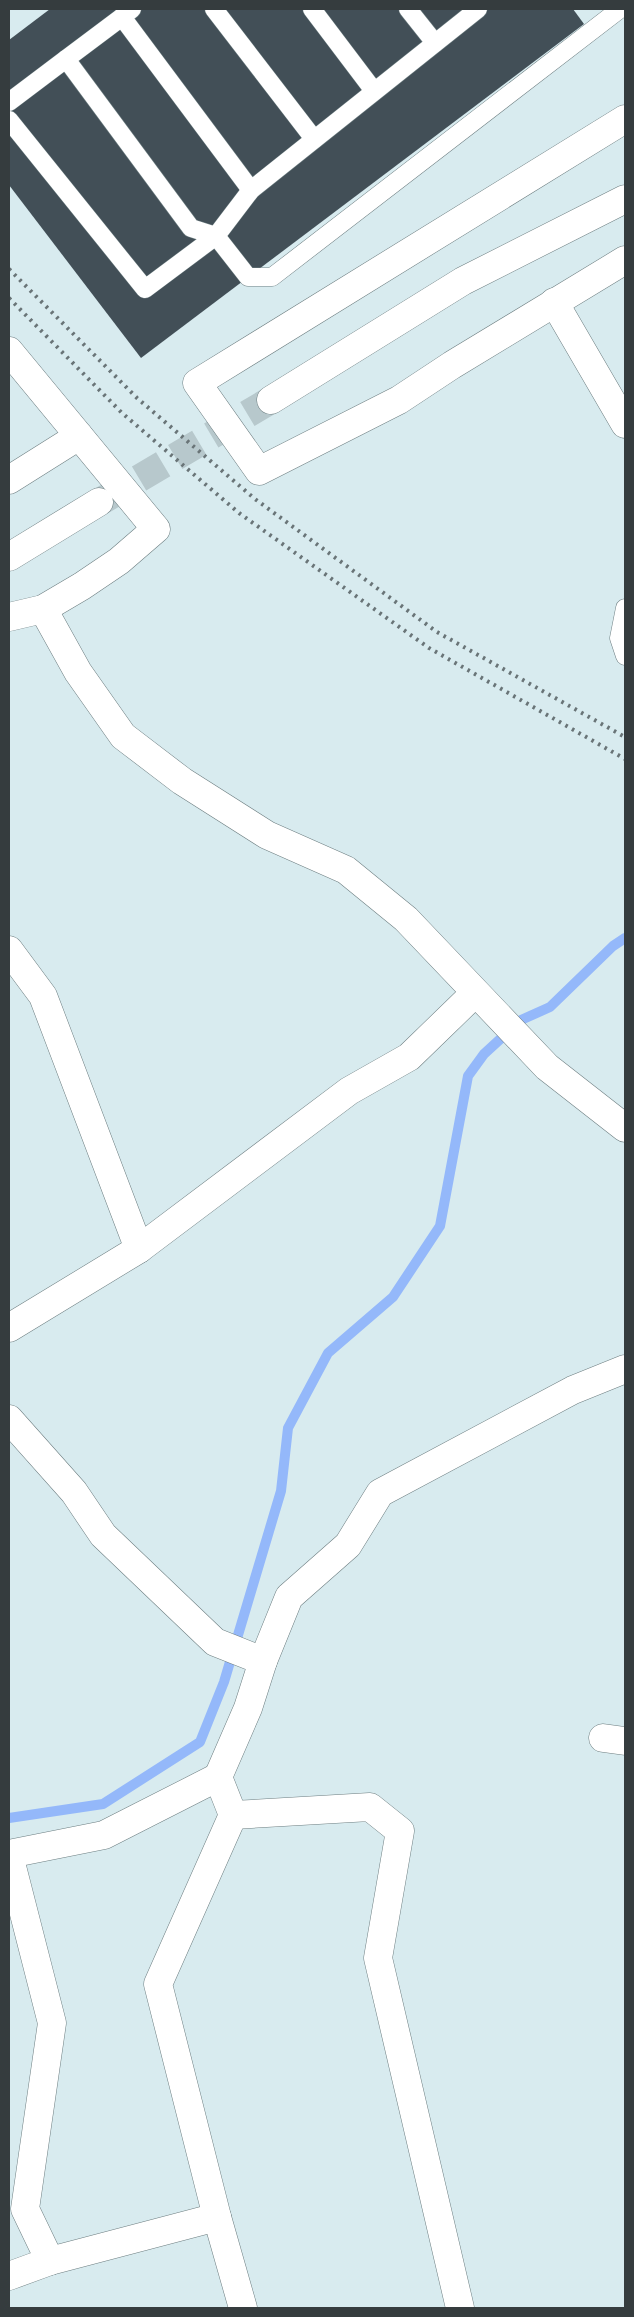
<svg xmlns="http://www.w3.org/2000/svg" width="634" height="2317" font-family="Cabin,sans-serif">
<style>
.lines{fill:none;stroke-linecap:round;stroke-linejoin:round}
.stream{stroke:#94b8fa;stroke-width:10}
.building{fill:#424f57}
.secondary-tunnel{stroke:#b7c8cc;stroke-width:28;stroke-dasharray:28 14;stroke-linecap:butt}
.lane-casing{stroke:#6d7e81;stroke-width:19}
.street-casing{stroke:#6d7e81;stroke-width:29}
.secondary-casing{stroke:#6d7e81;stroke-width:29}
.lane{stroke:#fff;stroke-width:18}
.street{stroke:#fff;stroke-width:28}
.secondary{stroke:#fff;stroke-width:28}
.rail{stroke:#697477;stroke-width:4;stroke-dasharray:2.5 5;stroke-linecap:butt}
</style>
<rect width="100%" height="100%" fill="#d8ebef"/>
<g class="lines">
<polyline class="stream" points="9,1818 103,1804 200,1742 224,1682 281,1491 288,1428 328,1353 393,1297 440,1226 468,1076 484,1054 521,1020 550,1007 613,946 625,938"/>
</g>
<polygon class="building" points="50,9 573,9 584,24 141,358 9,185 9,40"/>
<g class="lines">
<polyline class="secondary-tunnel" points="103,500 271,400"/>
<defs>
<g id="lane">
<polyline points="132,9 122,17 251,190"/>
<polyline points="214,9 314,139"/>
<polyline points="312,9 374,91"/>
<polyline points="408,9 435,43"/>
<polyline points="478,9 251,190 216,236 248,277 272,277 620,9"/>
<polyline points="122,17 66,59 191,228 216,236"/>
<polyline points="9,102 66,59"/>
<polyline points="9,120 145,289 216,236"/>
<polyline points="625,608 619,638 625,656"/>
</g>
<g id="street">
<polyline points="625,119 197,383 259,471 399,400 452,365 625,260"/>
<polyline points="554,302 625,424"/>
<polyline points="9,351 156,529 119,561 82,586 43,609 9,617"/>
<polyline points="9,480 79,436"/>
<polyline points="43,609 78,672 123,736 182,781 267,835 346,870 406,919 547,1067 625,1128"/>
<polyline points="9,950 43,996 139,1249"/>
<polyline points="9,1328 139,1249 349,1091 409,1057 475,993"/>
<polyline points="9,1419 74,1492 103,1535 215,1642 263,1661"/>
<polyline points="603,1738 625,1741"/>
<polyline points="218,1777 248,1708 263,1661 289,1597 348,1545 380,1493 573,1390 625,1369"/>
<polyline points="9,1854 104,1835 218,1777 233,1815 370,1807 400,1831 378,1958 460,2308"/>
<polyline points="9,1855 52,2023 25,2209 50,2261 9,2276"/>
<polyline points="217,2217 158,1984 233,1815"/>
<polyline points="50,2261 217,2217 243,2308"/>
</g>
<g id="secondary">
<polyline points="271,400 463,281 625,199"/>
<polyline points="9,557 99,502"/>
</g>
</defs>
<use href="#lane" class="lane-casing"/>
<use href="#street" class="street-casing"/>
<use href="#secondary" class="secondary-casing"/>
<use href="#lane" class="lane"/>
<use href="#street" class="street"/>
<use href="#secondary" class="secondary"/>
<g class="rail">
<polyline points="9,269 137,398 255,499 437,632 625,737"/>
<polyline points="9,298 122,413 239,513 429,648 625,759"/>
</g>
</g>
<rect width="634" height="2317" fill="none" stroke="#353c3e" stroke-width="20"/>
</svg>
